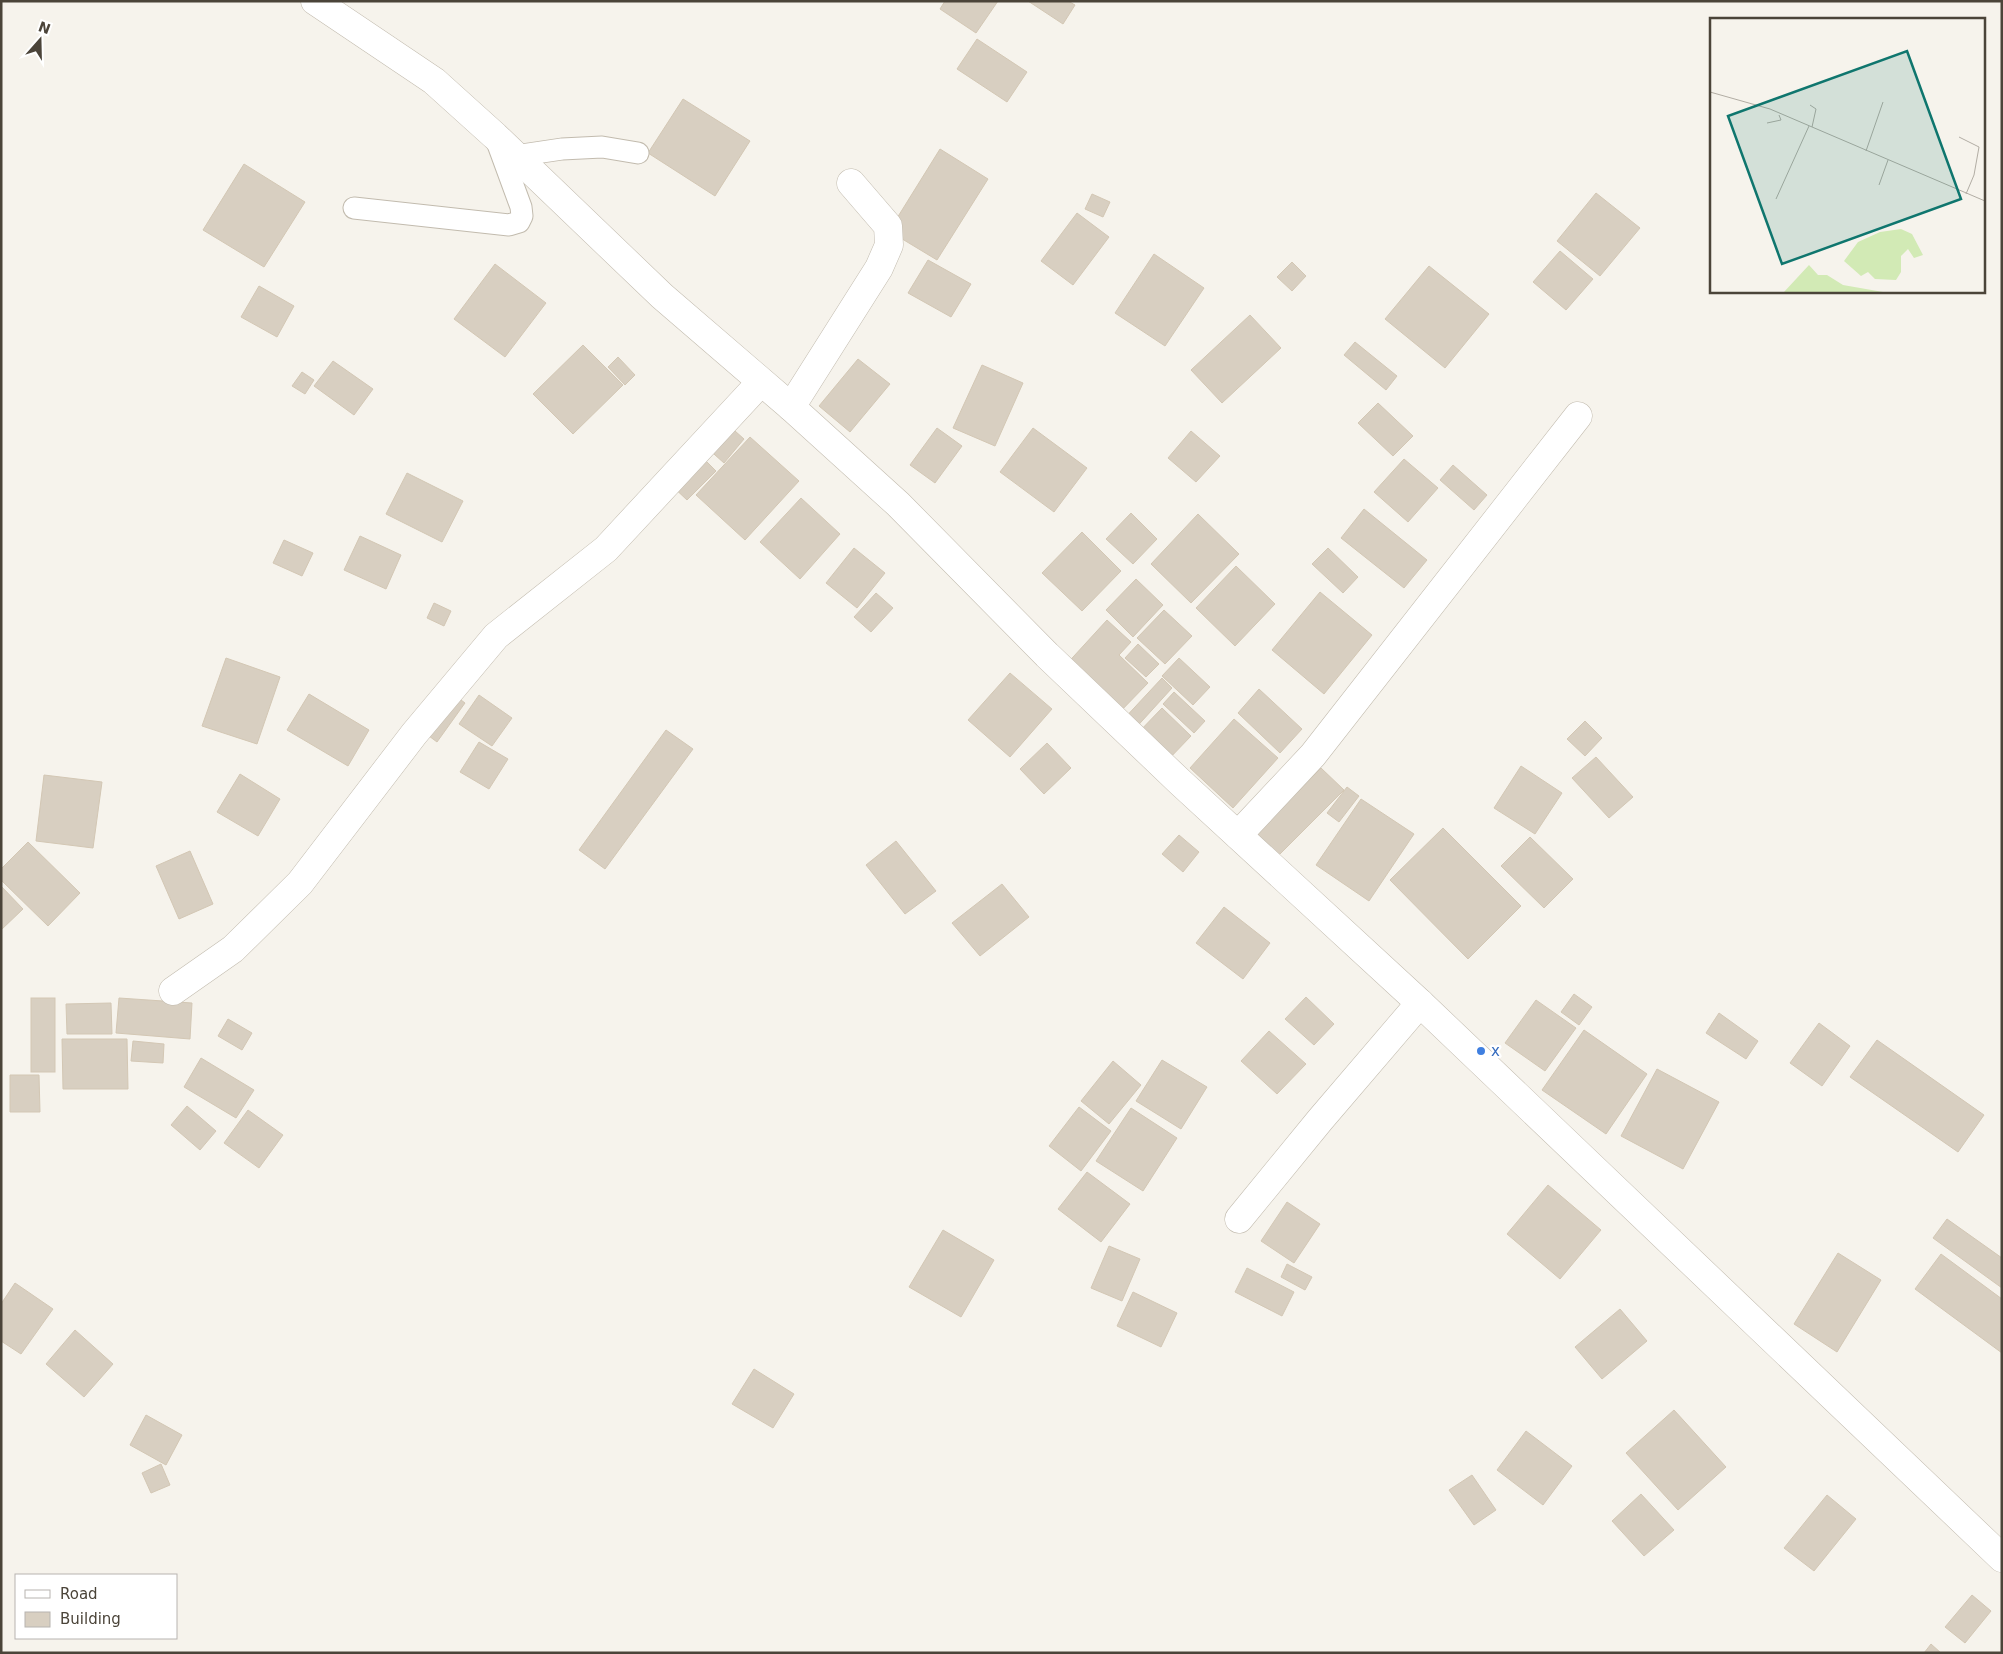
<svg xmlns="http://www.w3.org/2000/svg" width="2003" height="1654" font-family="'DejaVu Sans',sans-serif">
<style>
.building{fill:#d8cfc1;stroke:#d3c7b4}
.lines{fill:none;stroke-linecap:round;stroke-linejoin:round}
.service-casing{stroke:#c2bbae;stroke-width:23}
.minor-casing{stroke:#c2bbae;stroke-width:29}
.tertiary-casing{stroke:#c2bbae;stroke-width:29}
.service{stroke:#fff;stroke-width:21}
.minor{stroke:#fff;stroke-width:28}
.tertiary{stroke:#fff;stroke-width:28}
.shop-dot{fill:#3f7fe0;stroke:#fff;stroke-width:2}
.labels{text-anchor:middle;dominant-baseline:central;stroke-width:4.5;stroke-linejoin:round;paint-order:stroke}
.shop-label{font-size:15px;fill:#366cbe;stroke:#fff;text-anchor:start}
.inset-road{fill:none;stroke:#b2ada4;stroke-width:1}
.view{fill:#0f766e;fill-opacity:0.15;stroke:#0f766e;stroke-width:2.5}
.inset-edge{fill:none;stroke:#4b4439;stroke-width:2.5}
</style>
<rect width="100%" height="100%" fill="#f6f3ec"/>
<g class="building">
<polygon points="945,1 998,1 976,33 940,9"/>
<polygon points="1028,1 1068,1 1075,5 1063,24"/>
<polygon points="977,39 1027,72 1007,102 957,69"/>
<polygon points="683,99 750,141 715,196 648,153"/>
<polygon points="940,149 988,179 937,260 889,231"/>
<polygon points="244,164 305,202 264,267 203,230"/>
<polygon points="1596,193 1640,228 1600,276 1557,241"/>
<polygon points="1092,194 1110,202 1103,217 1085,209"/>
<polygon points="1077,213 1109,237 1073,285 1041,261"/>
<polygon points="1560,251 1593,279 1566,310 1533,282"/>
<polygon points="1154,254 1204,288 1165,346 1115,313"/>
<polygon points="928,260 971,284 951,317 908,293"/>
<polygon points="1292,262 1306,276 1292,291 1277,277"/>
<polygon points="495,264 546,303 505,357 454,319"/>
<polygon points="1429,266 1489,314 1445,368 1385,319"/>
<polygon points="259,286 294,306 277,337 241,317"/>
<polygon points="1250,315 1281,348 1222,403 1191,370"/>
<polygon points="1355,342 1397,376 1386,390 1344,355"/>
<polygon points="583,345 623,385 573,434 533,394"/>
<polygon points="618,357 635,375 625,385 608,367"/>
<polygon points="858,359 890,384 850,432 819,406"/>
<polygon points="333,361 373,389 354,415 314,386"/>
<polygon points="982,365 1023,383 995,446 953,428"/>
<polygon points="302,372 314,380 305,394 292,386"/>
<polygon points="1378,403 1413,436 1393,456 1358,423"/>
<polygon points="726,423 744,439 724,463 705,446"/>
<polygon points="937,428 962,446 935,483 910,465"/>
<polygon points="1033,428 1087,468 1054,512 1000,472"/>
<polygon points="1191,431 1220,456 1196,482 1168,458"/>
<polygon points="750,437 799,481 745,540 696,495"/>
<polygon points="699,454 716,471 687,500 670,484"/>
<polygon points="1404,459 1438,488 1408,522 1374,492"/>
<polygon points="1453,465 1487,495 1474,510 1440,480"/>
<polygon points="407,473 463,501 442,542 386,514"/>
<polygon points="801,498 840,534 800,579 760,542"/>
<polygon points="1364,509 1427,560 1404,588 1341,538"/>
<polygon points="1131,513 1157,539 1133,564 1106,539"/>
<polygon points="1198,514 1239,554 1191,603 1151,564"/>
<polygon points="1082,532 1121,571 1082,611 1042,573"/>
<polygon points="360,536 401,555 386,589 344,570"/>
<polygon points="284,540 313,553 302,576 273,563"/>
<polygon points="854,548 885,573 857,608 826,583"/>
<polygon points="1328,548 1358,577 1343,593 1312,564"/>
<polygon points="1236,566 1275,604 1235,646 1196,608"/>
<polygon points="1136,579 1163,605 1133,637 1106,610"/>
<polygon points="1320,592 1372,635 1324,694 1272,650"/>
<polygon points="876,593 893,608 871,632 854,617"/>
<polygon points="434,603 451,611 444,626 427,618"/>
<polygon points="1164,610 1192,636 1165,664 1137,638"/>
<polygon points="1107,620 1131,642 1119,655 1148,683 1116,716 1063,668"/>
<polygon points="1138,644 1159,664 1146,677 1125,658"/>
<polygon points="226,658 280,677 257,744 202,726"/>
<polygon points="1179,658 1210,687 1193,705 1162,676"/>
<polygon points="1010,673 1052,709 1010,757 968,720"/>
<polygon points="1162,678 1172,688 1132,732 1121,722"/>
<polygon points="1259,689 1302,729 1280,753 1238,713"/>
<polygon points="1174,692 1205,721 1194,733 1163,704"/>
<polygon points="309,694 369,730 348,766 287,730"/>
<polygon points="453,694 465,703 437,742 425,733"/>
<polygon points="479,695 512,718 492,746 459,724"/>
<polygon points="1162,708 1191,736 1165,763 1136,735"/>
<polygon points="1234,719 1278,758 1233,808 1190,768"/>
<polygon points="1585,721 1602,738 1585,756 1567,739"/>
<polygon points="666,730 693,749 605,869 579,850"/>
<polygon points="479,742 508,759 489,789 460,772"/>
<polygon points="1047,743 1071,768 1044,794 1020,769"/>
<polygon points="1596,757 1633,797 1609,818 1572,778"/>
<polygon points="1521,766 1562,793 1535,834 1494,808"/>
<polygon points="1321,768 1344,790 1277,857 1255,835"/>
<polygon points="240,774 280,799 258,836 217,812"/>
<polygon points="44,775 102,782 93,848 36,841"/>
<polygon points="1347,787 1359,796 1339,822 1327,813"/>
<polygon points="1361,799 1414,834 1369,901 1316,865"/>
<polygon points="1443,828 1521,906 1468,959 1390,880"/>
<polygon points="1179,835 1199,852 1183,872 1162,854"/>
<polygon points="1530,837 1573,879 1544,908 1501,866"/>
<polygon points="896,841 936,891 905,914 866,865"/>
<polygon points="28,842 80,893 48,926 1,880 1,869"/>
<polygon points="190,851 213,904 179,919 156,866"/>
<polygon points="1002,884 1029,917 980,956 952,923"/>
<polygon points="1,886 23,909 1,930"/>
<polygon points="1224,907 1270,943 1243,979 1196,943"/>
<polygon points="1574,994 1592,1007 1579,1025 1561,1012"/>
<polygon points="1306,997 1334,1024 1314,1045 1285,1019"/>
<rect x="31" y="998" width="24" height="74"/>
<polygon points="119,998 192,1003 190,1039 116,1033"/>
<polygon points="1536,1000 1576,1028 1545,1071 1505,1043"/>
<polygon points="111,1003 112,1034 67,1034 66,1004"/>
<polygon points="1719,1013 1758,1041 1746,1059 1706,1033"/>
<polygon points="228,1019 252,1033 242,1050 218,1036"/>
<polygon points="1819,1023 1850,1046 1822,1086 1790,1063"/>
<polygon points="1584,1030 1647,1074 1606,1134 1542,1090"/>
<polygon points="1269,1031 1306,1064 1277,1094 1241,1061"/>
<polygon points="62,1039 127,1039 128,1089 63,1089"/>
<polygon points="1877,1040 1984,1115 1958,1152 1850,1077"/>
<polygon points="133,1041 164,1044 163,1063 131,1061"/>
<polygon points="201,1058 254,1090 236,1118 184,1087"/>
<polygon points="1162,1060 1207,1087 1181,1129 1136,1101"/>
<polygon points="1113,1061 1141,1085 1109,1124 1081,1101"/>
<polygon points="1657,1069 1719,1102 1683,1169 1621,1136"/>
<polygon points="10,1075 39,1075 40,1112 10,1112"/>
<polygon points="187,1106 216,1131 200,1150 171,1125"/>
<polygon points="1079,1107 1111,1131 1081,1171 1049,1146"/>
<polygon points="1131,1108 1177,1138 1143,1191 1096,1161"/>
<polygon points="248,1110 283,1135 259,1168 224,1143"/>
<polygon points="1087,1172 1130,1204 1101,1242 1058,1209"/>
<polygon points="1548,1185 1601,1230 1560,1279 1507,1234"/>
<polygon points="1287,1202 1320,1224 1294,1263 1261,1241"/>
<polygon points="1947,1219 2002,1258 2002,1288 1933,1238"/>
<polygon points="943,1230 994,1260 961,1317 909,1287"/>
<polygon points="1109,1246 1140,1259 1122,1301 1091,1288"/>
<polygon points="1838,1253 1881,1280 1837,1352 1794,1324"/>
<polygon points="1941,1254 2002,1299 2002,1353 1915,1289"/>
<polygon points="1287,1264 1312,1277 1305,1290 1281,1277"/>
<polygon points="1247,1268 1294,1292 1282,1316 1235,1292"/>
<polygon points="15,1283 53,1309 21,1354 1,1341 1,1304"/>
<polygon points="1133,1292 1177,1313 1161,1347 1117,1326"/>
<polygon points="1620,1309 1647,1341 1602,1379 1575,1347"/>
<polygon points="75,1330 113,1364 84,1397 46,1364"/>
<polygon points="754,1369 794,1394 773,1428 732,1404"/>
<polygon points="1674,1410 1726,1467 1678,1510 1626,1453"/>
<polygon points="146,1415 182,1435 166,1465 130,1445"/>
<polygon points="1526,1431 1572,1466 1543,1505 1497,1470"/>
<polygon points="161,1464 170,1485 151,1493 142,1473"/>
<polygon points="1472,1475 1496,1510 1474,1525 1449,1490"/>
<polygon points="1641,1494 1674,1530 1644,1556 1612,1521"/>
<polygon points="1827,1495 1856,1519 1814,1571 1784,1548"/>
<polygon points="1972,1595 1991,1611 1965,1643 1945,1627"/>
<polygon points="1931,1644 1941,1653 1924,1653"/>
</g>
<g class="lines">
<defs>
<g id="service">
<polyline points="515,156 562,149 602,147 638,153"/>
<polyline points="354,208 509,225 519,222 522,216 521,207 496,139"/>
</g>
<g id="minor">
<polyline points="791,407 879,268 889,245 888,226 851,183"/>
<polyline points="1238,835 1313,755 1578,416"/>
<polyline points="173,991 233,949 300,883 414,734 496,636 606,549 761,382"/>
<polyline points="1239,1219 1320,1120 1420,1003"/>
</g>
<polyline id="tertiary" points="315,1 434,81 495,136 662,296 791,407 898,504 1047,655 1180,782 1420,1003 2002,1558"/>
</defs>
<use href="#service" class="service-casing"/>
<use href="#minor" class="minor-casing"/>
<use href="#tertiary" class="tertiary-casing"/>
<use href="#service" class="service"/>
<use href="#minor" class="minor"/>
<use href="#tertiary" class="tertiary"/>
</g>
<circle class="shop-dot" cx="1481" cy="1051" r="5"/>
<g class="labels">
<g class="shop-label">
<text x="1491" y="1051">x</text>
</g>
</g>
<g transform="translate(1710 18)">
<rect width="275" height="275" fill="#f6f3ec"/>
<path d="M191,211L202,216L213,237L204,240L198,231L191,238V254L186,262L165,261L158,254L151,258L134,243L148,224L170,214ZM99,247L108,257H117L133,267L173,274H74Z" fill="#d2eab5"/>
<path class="inset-road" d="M0,74L60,91L275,183M100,87L106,91L102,109M57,105L71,102L69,97M249,119L269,129L264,157L256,176M156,133L173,84M169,167L178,142M66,181L99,108"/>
<path class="view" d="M197,33L251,181L72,246L18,98Z"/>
<rect width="275" height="275" class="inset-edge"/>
</g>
<rect width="2003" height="1654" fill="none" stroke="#4b4439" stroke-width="5"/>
<rect x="15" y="1574" width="162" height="65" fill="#ffffff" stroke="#b7b4b0"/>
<rect x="25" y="1590" width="25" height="8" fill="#ffffff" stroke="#b7b4b0"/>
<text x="60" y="1599" font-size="15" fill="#4b4439">Road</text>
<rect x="25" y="1612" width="25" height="15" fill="#d8cfc1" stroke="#b7b4b0"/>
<text x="60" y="1624" font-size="15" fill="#4b4439">Building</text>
<g transform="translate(40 40) rotate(20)" stroke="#ffffff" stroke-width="4" paint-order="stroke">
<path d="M0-4L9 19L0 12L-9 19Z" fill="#4b4439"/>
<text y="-8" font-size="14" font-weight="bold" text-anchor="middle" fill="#4b4439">N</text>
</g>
</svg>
